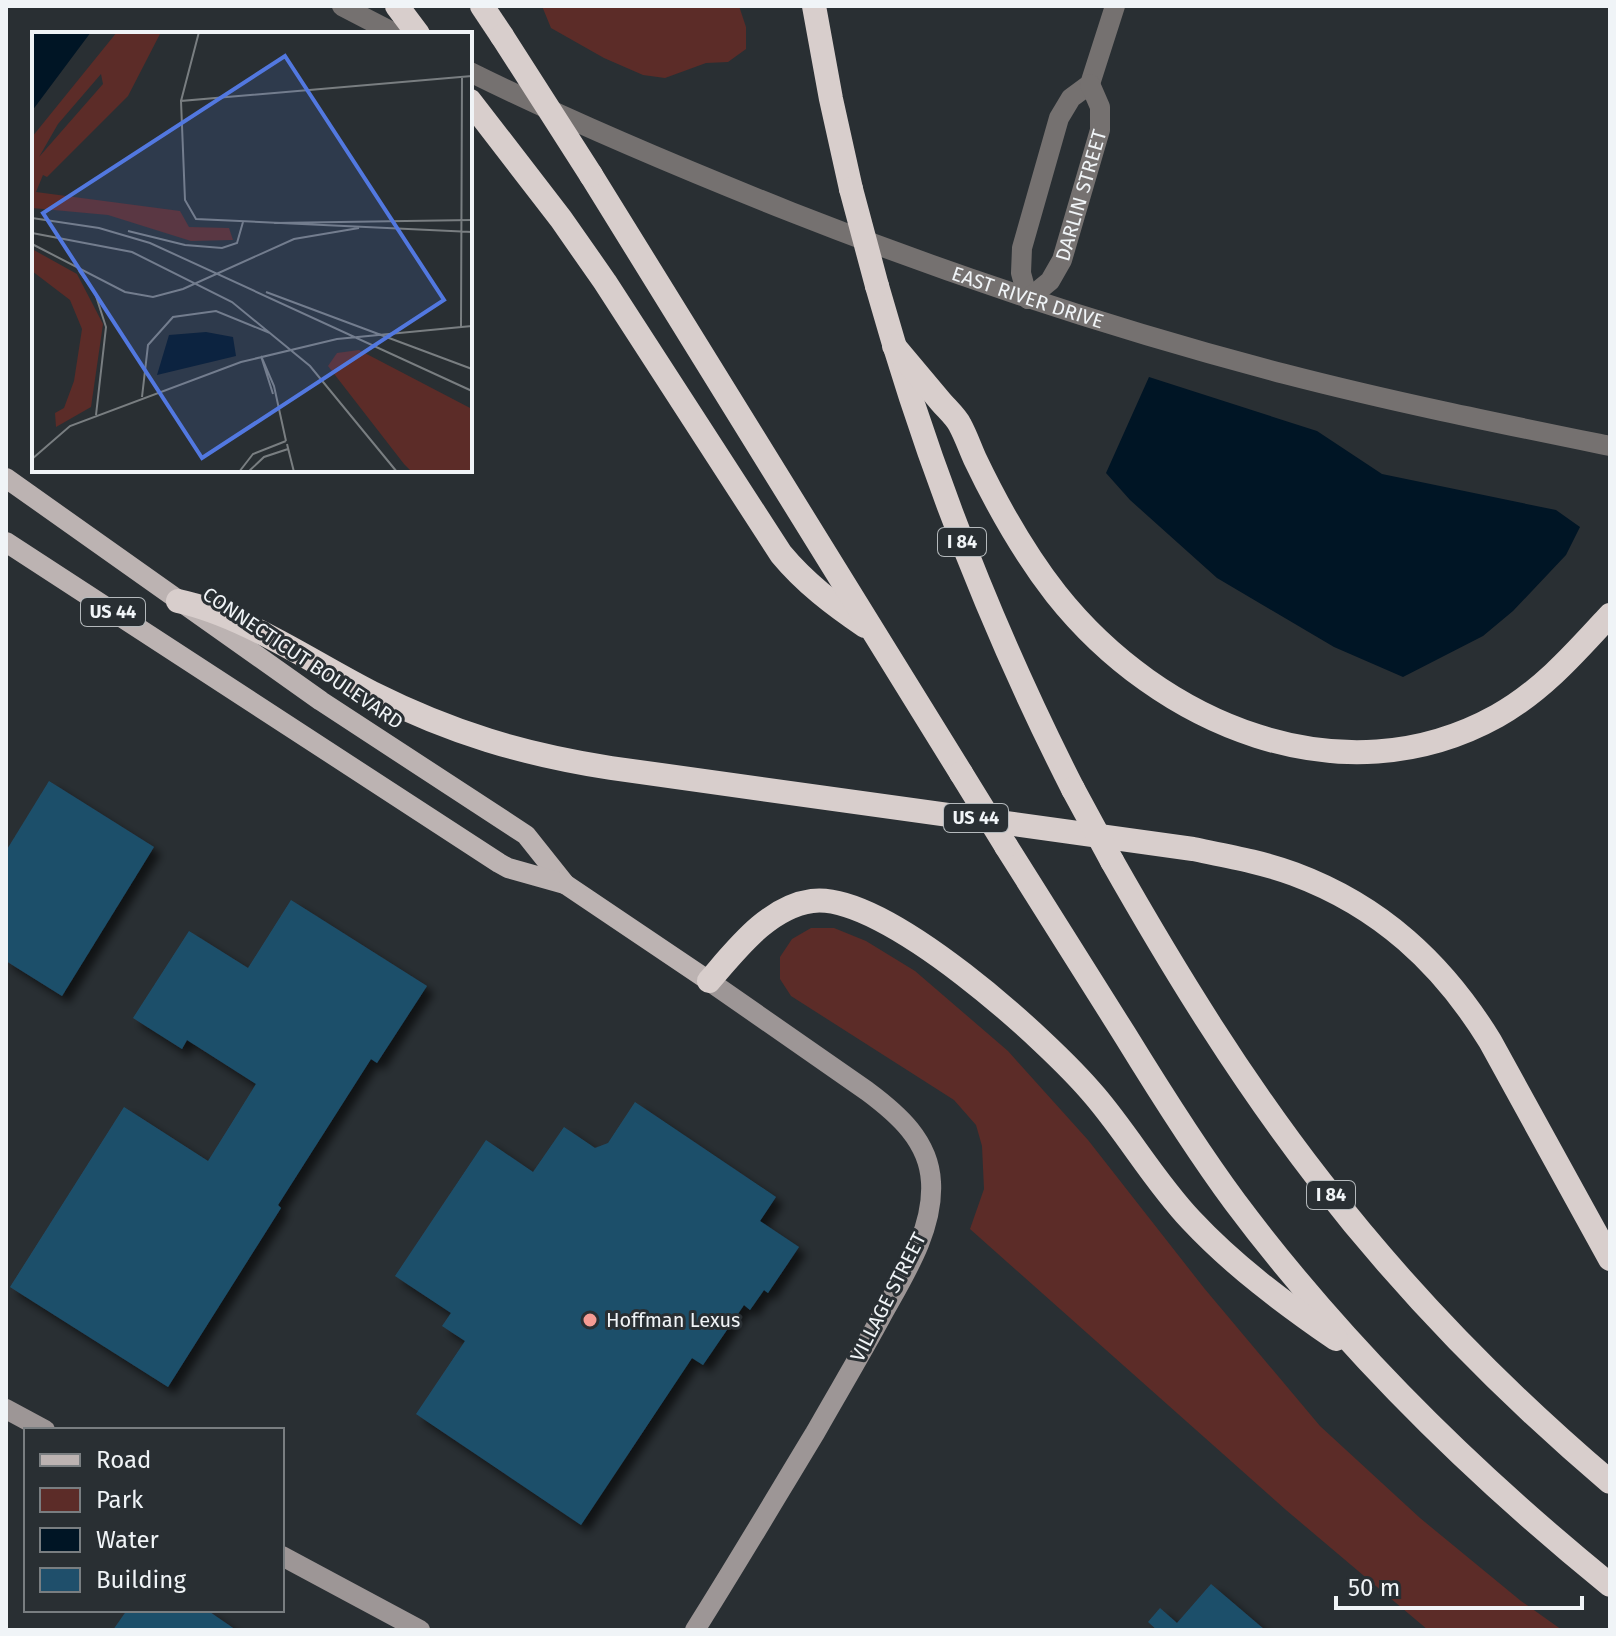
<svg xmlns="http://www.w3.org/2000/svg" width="1616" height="1636" font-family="'Fira Sans',sans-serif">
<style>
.green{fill:#5c2c28}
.water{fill:#001525}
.building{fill:#1f4f6b;filter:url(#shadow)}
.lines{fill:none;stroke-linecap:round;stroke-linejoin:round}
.tertiary{stroke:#757170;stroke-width:20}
.secondary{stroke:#9d9696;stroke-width:20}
.primary{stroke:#bcb3b2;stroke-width:20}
.motorway{stroke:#d8cecc;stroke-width:24}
.motorway-bridge{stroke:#d8cecc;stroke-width:24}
.poi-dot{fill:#f59c94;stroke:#292f33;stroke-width:3}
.labels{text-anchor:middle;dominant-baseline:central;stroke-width:6;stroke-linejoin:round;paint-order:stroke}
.shield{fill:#292f33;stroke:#b4b9bc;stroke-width:2}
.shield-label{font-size:18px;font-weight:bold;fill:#f0f4f7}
.street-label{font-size:20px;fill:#f0f4f7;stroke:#292f33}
.poi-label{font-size:20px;fill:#f0f4f7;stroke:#292f33;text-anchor:start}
.inset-road{fill:none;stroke:#797e81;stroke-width:2}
.view{fill:#5278e0;fill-opacity:0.15;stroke:#5278e0;stroke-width:4}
.inset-edge{fill:none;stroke:#f0f4f7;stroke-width:4}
</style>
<defs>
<filter id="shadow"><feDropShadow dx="7" dy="7" stdDeviation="4" flood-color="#0009"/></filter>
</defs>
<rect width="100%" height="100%" fill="#292f33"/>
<g class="green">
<polygon points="542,6 739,6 746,27 746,49 728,62 706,63 665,78 643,75 604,58 551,28"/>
<polygon points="811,928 834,928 866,941 915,971 1008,1051 1088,1140 1204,1288 1320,1426 1420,1518 1521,1601 1562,1630 1428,1630 1286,1510 970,1229 984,1189 982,1146 976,1125 954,1100 791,996 780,979 780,957 792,939"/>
</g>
<polygon class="water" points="1149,377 1317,431 1382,474 1556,510 1580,527 1566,555 1513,611 1483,636 1403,677 1334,647 1217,578 1130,500 1106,473"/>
<g class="building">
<polygon points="49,781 154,847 62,996 6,961 6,851"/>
<polygon points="291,900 427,986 377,1063 371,1059 278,1205 281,1208 168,1387 10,1287 124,1107 208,1161 256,1084 187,1040 182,1049 133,1018 189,931 248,968"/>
<polygon points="635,1102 776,1197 760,1221 799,1247 768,1293 764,1290 750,1310 744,1305 703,1365 692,1358 581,1525 416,1414 465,1341 442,1326 451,1313 395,1276 486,1140 533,1172 564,1127 595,1148 608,1143"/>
<polygon points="1211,1584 1265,1630 1157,1630 1148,1622 1160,1608 1177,1623"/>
<polygon points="127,1610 207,1610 236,1630 113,1630"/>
</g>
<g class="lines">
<g class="tertiary">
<polyline points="342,6 396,34"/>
<path id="s1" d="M470,72C575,124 683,169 791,212C953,276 1117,330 1285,374C1393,402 1502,424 1610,446"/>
<polyline points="1028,299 1021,273 1022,248 1059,118 1071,98 1090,84 1115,6"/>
<path id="s2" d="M1028,299L1050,281L1062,260L1100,130V107L1090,84"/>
</g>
<g class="secondary">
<polyline points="6,1409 45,1430"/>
<polyline points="282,1556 420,1630"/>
<path d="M695,1630C736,1565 775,1499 815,1433C837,1394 860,1356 881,1317C903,1277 934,1230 931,1182C929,1141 898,1114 867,1091L709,981"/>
</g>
<g class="primary">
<polyline points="6,478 321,701 526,835 565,884 709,981"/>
<polyline points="6,542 499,863 508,868 565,884"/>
</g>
<g class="motorway">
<polyline points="397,6 418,34"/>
<polyline points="482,6 502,36"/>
<polyline points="814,6 831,99 851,189"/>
<path d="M470,101L561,219L605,282L781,554C805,583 834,605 865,626"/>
<polyline points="591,175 961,773"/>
<path d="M877,286C926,460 991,628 1073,789"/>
<path d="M894,346C910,365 925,383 941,402C947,409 956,417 960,425C966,436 970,448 975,459C997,505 1024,553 1056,594C1159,724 1342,802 1497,716C1542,691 1576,652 1610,615"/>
<path d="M178,601C244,615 311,662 372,693C452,733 522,754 611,768L1193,849C1227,856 1262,862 1294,874C1380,906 1442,963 1490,1041L1610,1259"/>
<path d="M1006,846C1046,909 1085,972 1125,1035C1160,1092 1195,1148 1235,1202C1342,1345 1471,1472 1610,1585"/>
<path d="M1112,861C1175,972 1242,1081 1320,1181C1405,1291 1504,1392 1610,1482"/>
<path d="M709,981C736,950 768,907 812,901C884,891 1049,1041 1095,1096C1129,1136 1155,1182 1191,1220C1234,1266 1284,1303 1336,1339"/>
</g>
<g class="motorway-bridge">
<polyline points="502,36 591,175"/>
<polyline points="851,189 877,286"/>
<polyline points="961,773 1006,846"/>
<polyline points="1073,789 1112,861"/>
</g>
</g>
<circle class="poi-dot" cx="590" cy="1320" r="8"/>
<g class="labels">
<g class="shield">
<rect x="938" y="528" width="48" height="28" rx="6"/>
<rect x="81" y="598" width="64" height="28" rx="6"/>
<rect x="944" y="804" width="64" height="28" rx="6"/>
<rect x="1307" y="1181" width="48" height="28" rx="6"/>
</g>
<g class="shield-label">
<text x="962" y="542">I 84</text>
<text x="113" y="612">US 44</text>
<text x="976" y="818">US 44</text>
<text x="1331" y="1195">I 84</text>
</g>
<g class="street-label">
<text stroke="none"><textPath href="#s2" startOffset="120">DARLIN STREET</textPath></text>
<text stroke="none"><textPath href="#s1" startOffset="602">EAST RIVER DRIVE</textPath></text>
<text transform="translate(303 658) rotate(34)">CONNECTICUT BOULEVARD</text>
<text transform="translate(888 1297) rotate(-63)">VILLAGE STREET</text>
</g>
<g class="poi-label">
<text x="606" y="1320">Hoffman Lexus</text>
</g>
</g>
<g transform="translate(32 32)">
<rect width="440" height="440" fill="#292f33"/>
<path d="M85,0H129L96,64L15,145L11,143L4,160L148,179L157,195L197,196L201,208L159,209L76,183L0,176V105ZM69,42L71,52L7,125L26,92ZM0,217L45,242L71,292L59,375L24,395L23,381L32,376L42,349L50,297L38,268L0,239ZM327,318L440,377V440H380L372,432L296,334L305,321Z" fill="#5c2c28" fill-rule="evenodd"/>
<path d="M0,0H59L0,79ZM174,300L201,305L204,324L125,343L137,303Z" fill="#001525"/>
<path class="inset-road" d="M440,44L149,69L153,168L164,187L440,200M149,69L167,0M0,186L67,196L118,211L440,359M242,191L440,188M96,199L153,213L190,216L205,211L211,190M0,201L100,220L200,270L278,334L365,440M0,212L93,260L121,265L151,257L262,207L327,196M47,239L63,261L74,295L64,383M234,260L440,337M429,295L430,45M229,324L242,354L254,409M229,324L241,362M110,365L116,313L141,285L184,279L238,301M255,412L262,440M0,427L38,394L209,330L305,307L440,294M207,440L221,422L254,409M216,440L232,425L256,417"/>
<path class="view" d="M253,24L412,268L170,426L11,181Z"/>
<rect width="440" height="440" class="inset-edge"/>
</g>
<rect width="1616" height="1636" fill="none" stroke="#f0f4f7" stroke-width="16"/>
<rect x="24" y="1428" width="260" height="184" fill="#292f33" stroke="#797e81" stroke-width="2"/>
<rect x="40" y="1454" width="40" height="12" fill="#bcb3b2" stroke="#797e81" stroke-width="2"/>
<text x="96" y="1468" font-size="24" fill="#f0f4f7">Road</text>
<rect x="40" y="1488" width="40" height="24" fill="#5c2c28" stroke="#797e81" stroke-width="2"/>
<text x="96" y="1508" font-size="24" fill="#f0f4f7">Park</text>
<rect x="40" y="1528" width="40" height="24" fill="#001525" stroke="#797e81" stroke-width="2"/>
<text x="96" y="1548" font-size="24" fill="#f0f4f7">Water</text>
<rect x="40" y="1568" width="40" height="24" fill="#1f4f6b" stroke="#797e81" stroke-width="2"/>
<text x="96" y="1588" font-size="24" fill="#f0f4f7">Building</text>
<path d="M1336 1596v12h246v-12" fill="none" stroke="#f0f4f7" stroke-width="4"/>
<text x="1348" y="1596" font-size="24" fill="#f0f4f7" stroke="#292f33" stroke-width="6" paint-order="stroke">50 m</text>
</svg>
